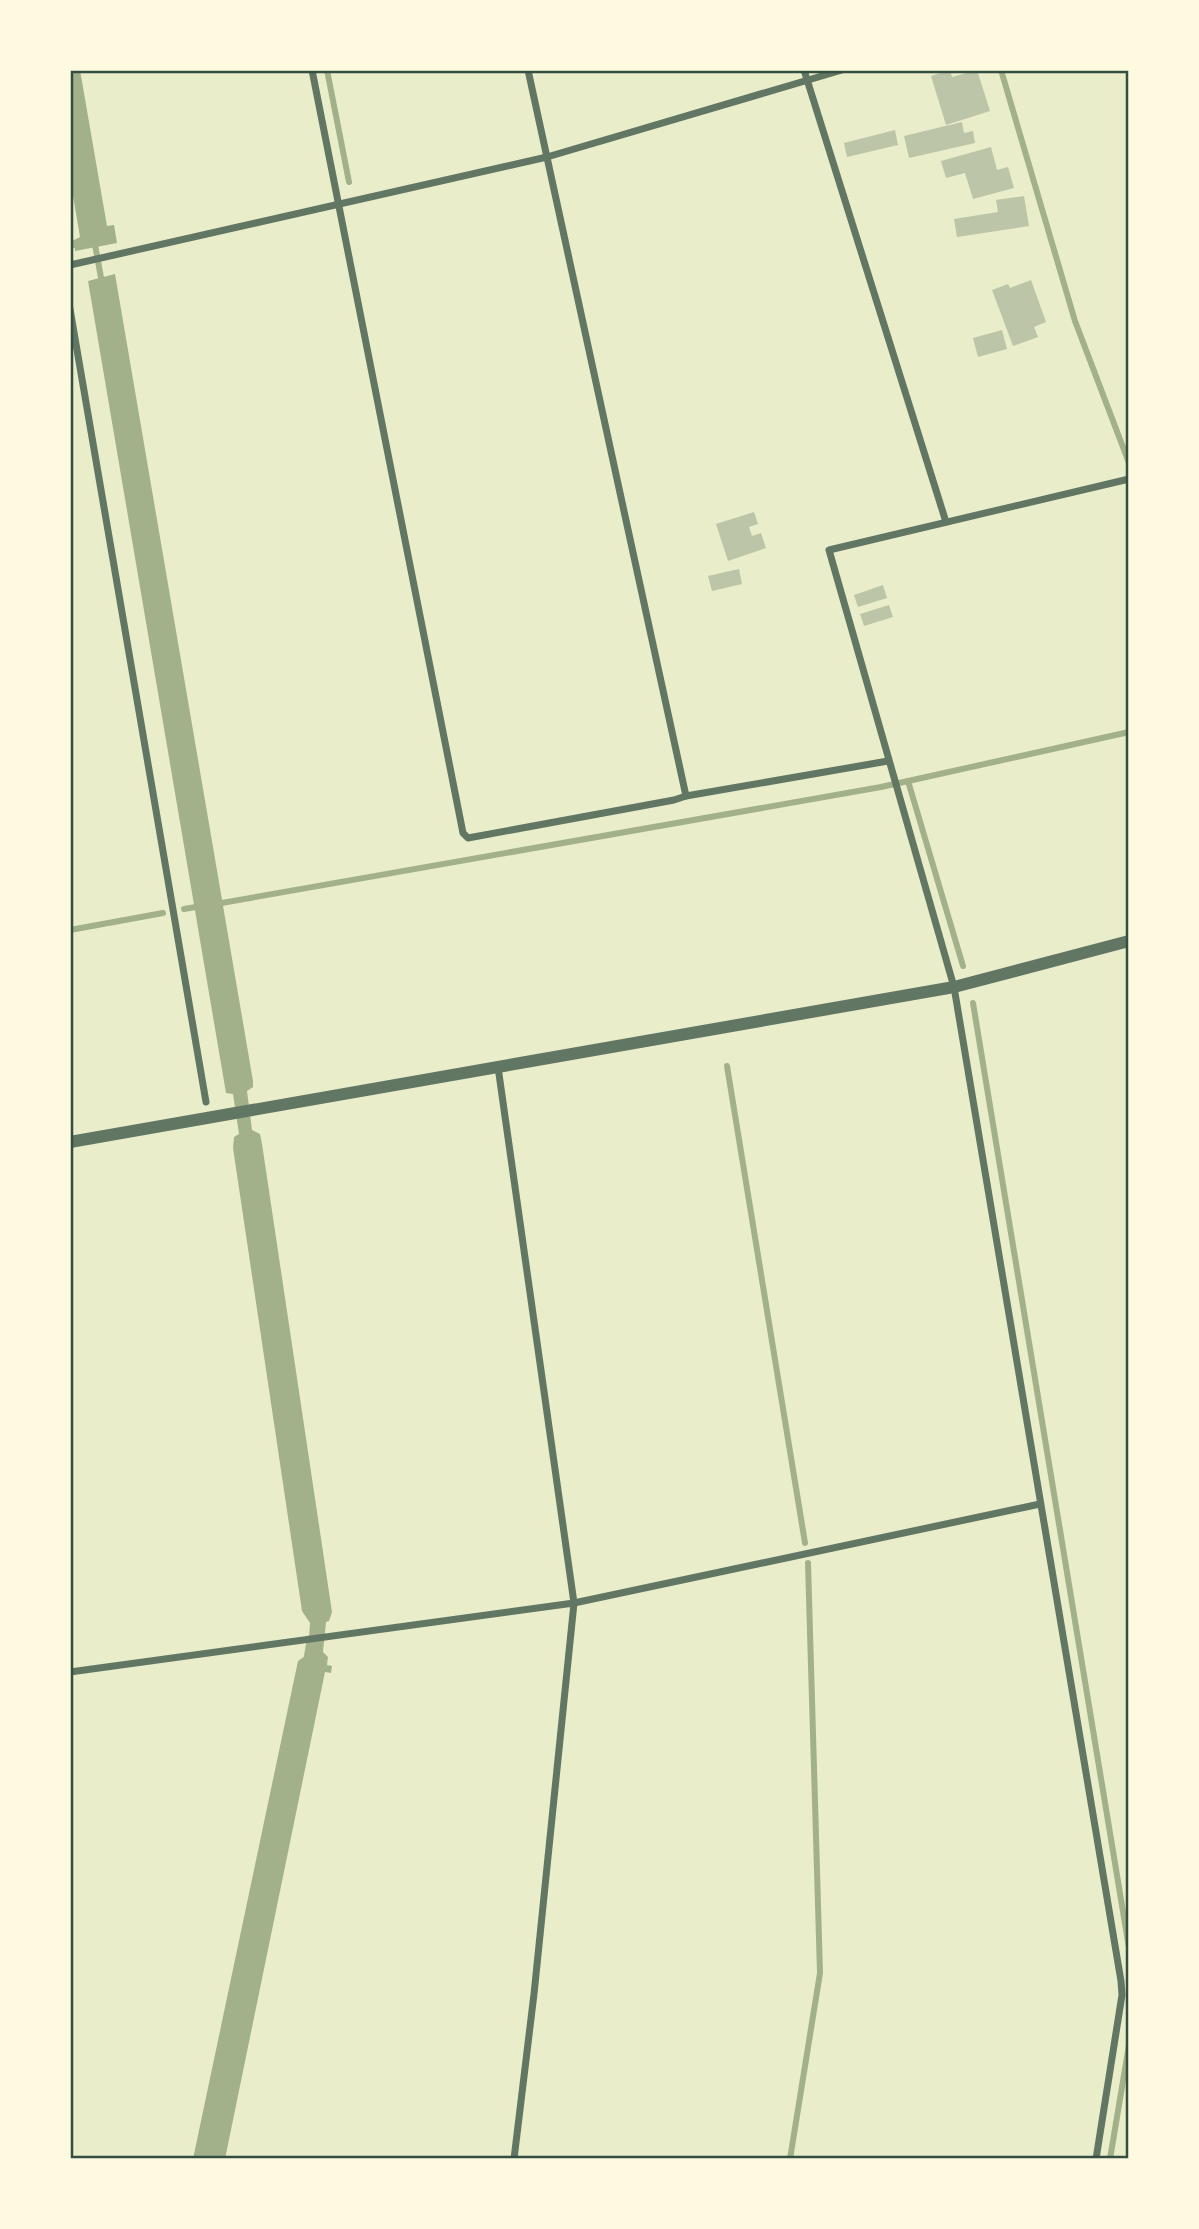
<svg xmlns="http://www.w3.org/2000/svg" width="1199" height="2229" font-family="'Noto Sans',sans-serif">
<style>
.water{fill:#a3b18a}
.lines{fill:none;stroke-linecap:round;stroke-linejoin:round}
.stream{stroke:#a3b18a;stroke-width:6}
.building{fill:#bcc5a7}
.minor{stroke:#617663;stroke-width:7}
.tertiary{stroke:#617663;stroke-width:12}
.neatline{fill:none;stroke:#344e41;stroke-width:2.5}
</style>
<rect width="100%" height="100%" fill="#e9edc9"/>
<g class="water">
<polygon points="70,70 80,70 107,226 114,225 117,243 75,251 75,248 70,249 70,242 80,237 70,178"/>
<polygon points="115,274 253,1081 253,1087 247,1091 252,1130 260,1134 262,1144 332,1612 329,1621 326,1622 323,1652 328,1657 327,1665 332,1666 331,1673 325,1672 225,2159 193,2159 298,1661 308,1654 310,1623 302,1611 233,1148 234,1137 239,1134 233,1094 226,1093 88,281"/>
</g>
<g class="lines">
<g class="stream">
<polyline points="327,70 349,182"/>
<polyline points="1001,70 1075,321 1129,463"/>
<polyline points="94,239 102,283"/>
<polyline points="908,781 963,966"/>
<polyline points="216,904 881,787 1129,732"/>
<polyline points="184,909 202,906"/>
<polyline points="70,930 163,913"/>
<polyline points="973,1003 1129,1948"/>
<polyline points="727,1066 805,1543"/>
<polyline points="306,1662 310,1638"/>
<polyline points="790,2159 820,1973 808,1563"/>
<polyline points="1110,2159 1129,2045"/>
</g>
</g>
<g class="building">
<polygon points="950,70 952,77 977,70 990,111 946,125 931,76"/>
<polygon points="962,122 964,133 973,131 975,143 909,158 904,136"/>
<polygon points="895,130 898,145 847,157 844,143"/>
<polygon points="991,147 997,170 1008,167 1014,188 973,199 965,173 946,178 941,161"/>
<polygon points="1024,196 1029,226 957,237 954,219 998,212 996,200"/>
<polygon points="1031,280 1046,322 1034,327 1038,337 1013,346 992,290 1008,284 1010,288"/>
<polygon points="1002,330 1007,349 978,357 973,338"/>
<polygon points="754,512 758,524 749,527 752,536 761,533 766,548 728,561 716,524"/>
<polygon points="739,569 742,584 712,591 708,576"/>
<polygon points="883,585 887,598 858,607 854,595"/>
<polygon points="889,605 893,617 864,626 860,614"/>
</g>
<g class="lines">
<g class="minor">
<polyline points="312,70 463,833 468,838 674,800 686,796 888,761"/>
<polyline points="528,70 686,796"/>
<polyline points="804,70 946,522"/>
<polyline points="70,265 547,157 842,70"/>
<polyline points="70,309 206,1102"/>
<polyline points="498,1067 574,1603 534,1994 514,2159"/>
<polyline points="70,1672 574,1603 1040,1504"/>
<polyline points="1096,2159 1122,1995 1121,1981 954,987 829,550 1129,479"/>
</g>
<polyline class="tertiary" points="70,1142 954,987 1129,941"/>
</g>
<rect width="1199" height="2229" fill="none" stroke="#fefae0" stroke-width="144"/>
<rect x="72" y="72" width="1055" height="2085" class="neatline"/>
</svg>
